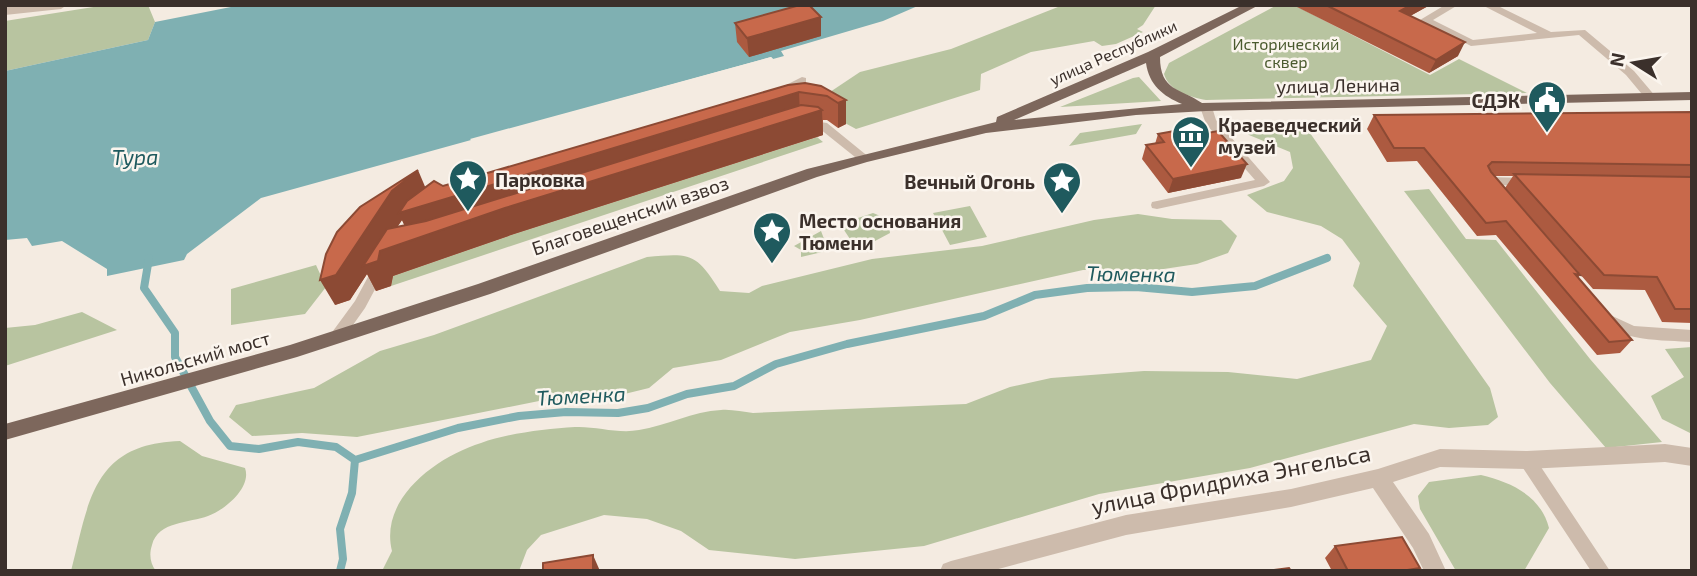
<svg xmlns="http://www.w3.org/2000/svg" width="1697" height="576" viewBox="0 0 1697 576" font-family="'Exo 2',sans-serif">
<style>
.green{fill:#b8c4a0}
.water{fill:#7fb0b2}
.pier{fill:#f4ebe1}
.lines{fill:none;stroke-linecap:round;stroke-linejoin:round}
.stream{stroke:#7fb0b2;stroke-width:8}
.service{fill:#cdbbac;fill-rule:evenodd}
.minor{fill:#cdbbac;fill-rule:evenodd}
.primary{fill:#7d675c;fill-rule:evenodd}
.wall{fill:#ac5a40;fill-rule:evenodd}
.shaded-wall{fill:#8c4a34;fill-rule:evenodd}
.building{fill:#c8694b;stroke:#8c4a34;stroke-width:2}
.labels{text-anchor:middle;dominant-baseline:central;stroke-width:5;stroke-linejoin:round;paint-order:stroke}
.far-park-label{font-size:16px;fill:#4a5a2e;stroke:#fbf5ee}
.far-street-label{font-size:16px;fill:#3b302b;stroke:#fbf5ee}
.street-label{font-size:19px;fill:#3b302b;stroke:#fbf5ee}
.poi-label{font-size:19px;font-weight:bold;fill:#3b302b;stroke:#fbf5ee;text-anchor:start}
.water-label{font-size:21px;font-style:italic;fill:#1f5a5e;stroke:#fbf5ee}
.near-street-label{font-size:23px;fill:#3b302b;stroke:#fbf5ee}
</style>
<rect width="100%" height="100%" fill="#f4ebe1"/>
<!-- green -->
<path class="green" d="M106,5H148L155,22L148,40L5,71V21Z
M1063,5H1156L1143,25L1137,29L1143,32L1116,44L1102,46L1094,41L1031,52L981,74L980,90L856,129L821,110L806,108L860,72L951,49Z
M1277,5H1294L1430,75L1459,59L1527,93L1206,100C1190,97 1169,91 1164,74L1169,63Z
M1139,77L1161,101L1060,107L1133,78Z
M1253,123L1305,126L1490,388L1498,417L1488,425L1449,428L1414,424L1250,468L1099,494L924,546L795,559L709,550L681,531L647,519L604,515L541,535L527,550L519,571H382L392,551C379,499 436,457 481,443C509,433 545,429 575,427C596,426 618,434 639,430C666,426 693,411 721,410C731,409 743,412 753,413L966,404L1010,387L1051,378L1144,371L1228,372L1297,379L1371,360L1387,326L1353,286L1360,263L1342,239L1321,226L1267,212L1247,195L1284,181L1293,168L1290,152L1249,135L1241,125Z
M1142,124L1136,134L1069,146L1080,133Z
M817,137L823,142L391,286L393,276L514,234Z
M1429,189L1466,239L1496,240L1590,359L1662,442L1606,448L1550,383L1404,191Z
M970,206L987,237L950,245L933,213Z
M873,213C884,217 889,221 890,233L875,241L854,245L840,224Z
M1138,214L1172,219L1221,220L1237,236L1228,253L1197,264L1157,270H1083L860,320L790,332L721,360L673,368L649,388L604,399L539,401L357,437L302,433L252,436L229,417L236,405L314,388L380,351L434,335L647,257C691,253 696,253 720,291L749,293L762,286L872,259L982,246L1094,220Z
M821,231L826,244L835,249L801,257V250L794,246Z
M316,265L326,287L305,314L231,325V289Z
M82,312L117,330L5,366V328L35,325Z
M1692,347V434L1662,419L1651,396L1684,377L1665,349Z
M180,441L202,456L245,468C252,487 225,510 208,516C190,523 158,521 152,545C149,554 150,563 156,571H71C89,502 92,444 180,441Z
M1481,475C1511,482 1541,496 1549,528L1524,571H1456L1420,509L1418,496L1429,482Z"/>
<!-- water -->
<path class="water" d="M241,5H920L883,21L781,51L784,56L773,59L771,57L261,198L187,254L184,260L107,276V269L62,241L32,246L27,238L5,240V71L148,40L155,22Z"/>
<!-- pier -->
<path class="pier" d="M771,57L773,59L723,74L473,142L470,139Z"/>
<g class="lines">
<!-- stream -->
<path class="stream" d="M149,258L144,288L175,333V357L210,421L230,446L259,449L298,442L336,447L355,460L458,428L519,416L566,412L618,413L648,408L687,394L734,386L776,364L847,344L984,316L1035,295L1087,288L1136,287L1192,292L1255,286L1327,258
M340,571L343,559L340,529L352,493L355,460"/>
<!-- service -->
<path class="service" d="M1445,5H1458L1433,20L1473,40L1537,33L1482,5H1496L1551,32L1585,30L1634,71L1656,97L1650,100L1646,99L1626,75L1579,35L1471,46L1420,20Z
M802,77L806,78V82L782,94L778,95L772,92Z
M1206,104L1212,107L1216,120L1270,182L1264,186L1157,209L1152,208L1151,205L1152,202L1157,201L1255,180L1206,124L1200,107Z
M806,120L827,123L870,158L868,161H860L820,129L802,127L800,124Z
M1488,177L1528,178L1534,182L1528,186L1498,185L1496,189C1489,191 1486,187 1482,181Z
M381,260L388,265L365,308L343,339H333L331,335L333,331L355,301L376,262Z
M1606,313L1634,326L1692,330V342C1665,340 1615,342 1599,318L1601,314Z
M1527,453L1533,455L1610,571H1591L1521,465L1519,460L1521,455Z"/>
<!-- minor -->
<path class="minor" d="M23,5H67L61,9L5,15V7Z
M1665,444L1692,448V466L1665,462L1527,469L1440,467L1393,482L1429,534L1446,571H1424L1413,548L1373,488L1291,507L1126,535L991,571H940L943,564L951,561L1126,515L1291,489L1378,469L1440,449L1527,451Z"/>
<!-- primary -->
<path class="primary" d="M1243,5H1259L1160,57C1160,91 1180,88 1202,103L1692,92V100L1206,111L1136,115L986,133L867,162L817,177L490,294L297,357L5,440V424L290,345L478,284L807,169L996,122L997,117L1148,52ZM1146,63C1149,85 1163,96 1182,104L1014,120Z"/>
</g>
<!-- wall -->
<path class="wall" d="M1298,5H1430L1410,16L1458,56L1429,73L1297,7Z
M821,17V36L749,57L737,42L735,23Z
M788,85L846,100V124L838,128L827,120H823V135L514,234L393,276L391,286L376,291L367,274L350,300L335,305L425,187L443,186ZM402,220L405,226L397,227Z
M1692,112V323L1662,322L1645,290L1593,289L1505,188L1513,176H1493L1580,275L1578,278L1632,340L1620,353L1597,355L1496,235L1477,236L1417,161L1387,162L1367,129L1374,115Z
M1158,134L1191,136L1241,178L1168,193L1142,159L1146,145L1155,144Z
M1335,546L1420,568L1417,571H1332L1325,558Z"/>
<!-- shaded-wall -->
<path class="shaded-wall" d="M1411,5H1430L1394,25L1400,11Z
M821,17V36L749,57L747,38Z
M1465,42L1458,56L1429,73L1436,60Z
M799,92L800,116L822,110L823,135L514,234L393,276L391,286L376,291L367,274L350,300L335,305L320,280L392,191L418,170L429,196ZM402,220L410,238L382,250Z
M846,100V124L838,128V103Z
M1247,164L1241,178L1168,193L1173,179Z
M593,555L600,571H593Z"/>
<!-- building -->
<path class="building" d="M800,5H809L821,17L747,38L735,23Z
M1326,5H1411L1400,11L1465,42L1436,60Z
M805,83L821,86L846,100L838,103L827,96L799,92L399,213L407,201L434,181L443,186L788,85Z
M801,105L818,107L822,110L505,208L380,251L378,261L363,266L387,229L426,221Z
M1692,112V165L1492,162L1488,166L1491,172L1580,275L1575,274L1632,340L1609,342L1506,221L1486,223L1424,148H1394L1374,115Z
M1185,129L1191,136L1218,131L1247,164L1173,179L1146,145L1164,142L1158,134Z
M418,170L392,191L336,275L320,280L326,254L337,232L360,207Z
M1514,174L1692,177V309H1675L1657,277L1604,275Z
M1402,537L1420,568L1401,571H1348L1335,546Z
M593,555V571H543V563Z
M1289,568L1291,571H1266Z"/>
<!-- icons -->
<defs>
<symbol id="civic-pin" viewBox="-11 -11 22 30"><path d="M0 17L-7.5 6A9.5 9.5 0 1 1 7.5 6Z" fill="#1f5a5e" stroke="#fbf5ee"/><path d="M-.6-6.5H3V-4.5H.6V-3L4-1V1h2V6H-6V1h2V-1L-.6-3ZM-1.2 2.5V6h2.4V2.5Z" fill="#fff"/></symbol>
<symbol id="museum-pin" viewBox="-11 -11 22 30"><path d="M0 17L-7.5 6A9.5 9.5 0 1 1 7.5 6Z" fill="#1f5a5e" stroke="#fbf5ee"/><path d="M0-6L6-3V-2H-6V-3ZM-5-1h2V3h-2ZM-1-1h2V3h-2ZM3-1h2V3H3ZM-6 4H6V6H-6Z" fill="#fff"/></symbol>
<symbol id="sight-pin" viewBox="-11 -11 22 30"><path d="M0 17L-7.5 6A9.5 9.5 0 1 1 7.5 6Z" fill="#1f5a5e" stroke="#fbf5ee"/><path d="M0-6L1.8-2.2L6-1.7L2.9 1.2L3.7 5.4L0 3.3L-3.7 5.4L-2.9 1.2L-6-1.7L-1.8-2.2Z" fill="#fff"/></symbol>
</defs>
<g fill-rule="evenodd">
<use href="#civic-pin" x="1525" y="78" width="44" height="60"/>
<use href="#museum-pin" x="1169" y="113" width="44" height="60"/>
<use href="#sight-pin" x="446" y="157" width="44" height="60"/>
<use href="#sight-pin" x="1040" y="159" width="44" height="60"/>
<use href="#sight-pin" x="750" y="209" width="44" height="60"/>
</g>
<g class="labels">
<!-- far-park labels -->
<g class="far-park-label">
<text x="1286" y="43">Исторический<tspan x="1286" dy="18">сквер</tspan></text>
</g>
<!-- far-street labels -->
<g class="far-street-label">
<text transform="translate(1113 52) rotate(-24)">улица Республики</text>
</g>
<!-- street labels -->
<g class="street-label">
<text transform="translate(1338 85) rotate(-1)">улица Ленина</text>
<text transform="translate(630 215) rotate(-19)">Благовещенский взвоз</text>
<text transform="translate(195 358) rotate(-16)">Никольский мост</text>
</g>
<!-- poi labels -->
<g class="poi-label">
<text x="1520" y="100" text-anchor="end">СДЭК</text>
<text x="1218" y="124">Краеведческий<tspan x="1218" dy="22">музей</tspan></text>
<text x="495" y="179">Парковка</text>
<text x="1035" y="181" text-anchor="end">Вечный Огонь</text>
<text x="799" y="220">Место основания<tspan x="799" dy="22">Тюмени</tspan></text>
</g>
<!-- water labels -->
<g class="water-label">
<text x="135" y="156">Тура</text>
<text transform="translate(1131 273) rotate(1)">Тюменка</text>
<text transform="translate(581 395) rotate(-3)">Тюменка</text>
</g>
<!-- near-street labels -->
<g class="near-street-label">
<text transform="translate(1231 479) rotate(-11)">улица Фридриха Энгельса</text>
</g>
</g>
<!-- border -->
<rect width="1697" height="576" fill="none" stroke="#3b302b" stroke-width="14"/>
<!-- north arrow -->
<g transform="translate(1634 63) rotate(281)" stroke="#fbf5ee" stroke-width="5" paint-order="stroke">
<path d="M0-5L12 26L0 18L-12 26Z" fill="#3b302b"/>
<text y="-10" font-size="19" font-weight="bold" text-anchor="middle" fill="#3b302b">N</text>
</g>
</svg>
